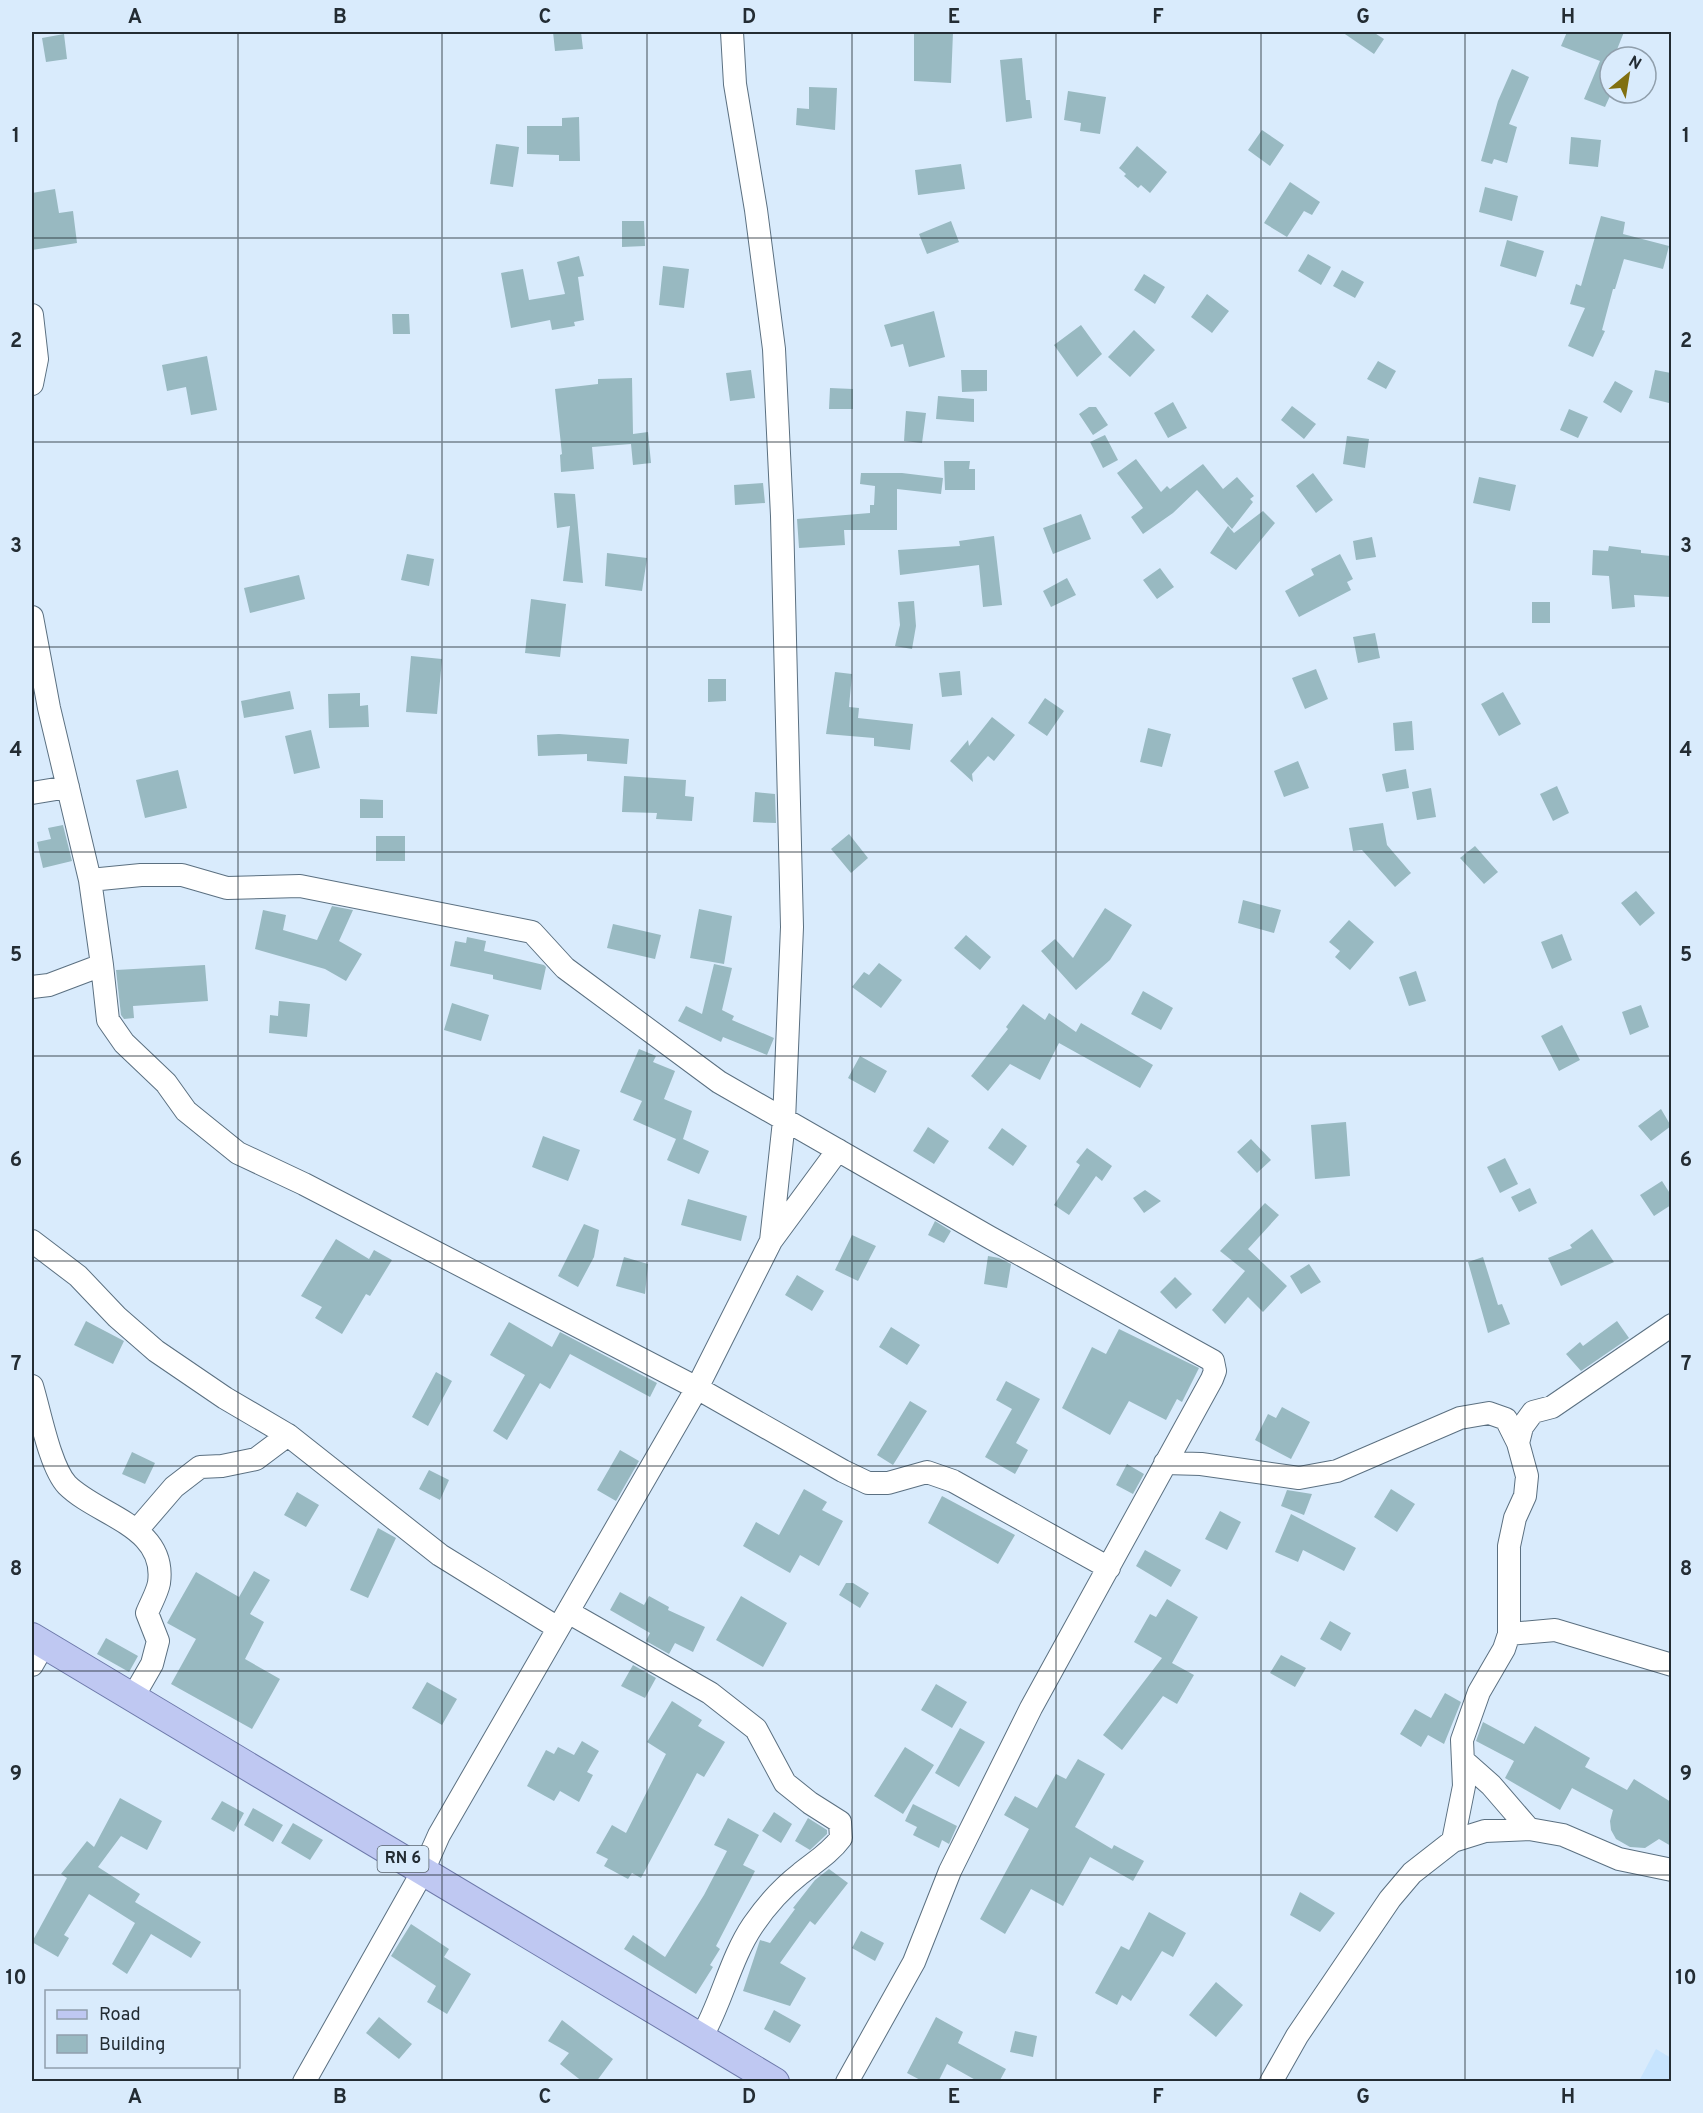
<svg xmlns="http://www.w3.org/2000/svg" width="1703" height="2113" viewBox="0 0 1703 2113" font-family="Overpass,sans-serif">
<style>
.built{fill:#c7e4fe}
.building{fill:#98b9c1}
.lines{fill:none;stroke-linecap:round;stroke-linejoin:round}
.minor-casing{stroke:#5b7081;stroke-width:24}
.major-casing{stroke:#6d79aa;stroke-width:30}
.minor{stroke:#fff;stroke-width:22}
.major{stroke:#bfc8f2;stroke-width:28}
.grid{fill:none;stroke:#232c33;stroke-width:1.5;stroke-opacity:0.55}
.labels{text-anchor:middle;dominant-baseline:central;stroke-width:4.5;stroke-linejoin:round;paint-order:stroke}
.shield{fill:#d9ebfc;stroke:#5a656f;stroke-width:1.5}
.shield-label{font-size:16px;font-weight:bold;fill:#232c33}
.neatline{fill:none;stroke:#232c33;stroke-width:2}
.grid-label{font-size:20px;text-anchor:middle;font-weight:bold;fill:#232c33}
</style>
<rect width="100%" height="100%" fill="#d9ebfc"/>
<!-- built -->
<path class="built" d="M1656,2049L1671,2058V2081H1639Z"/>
<!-- building -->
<path class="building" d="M553,32H581L583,49L555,51Z
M914,32H953L951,83L914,81Z
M1342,32H1373L1384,39L1374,54Z
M1567,32H1624L1614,57H1610V96L1605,107L1584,99L1600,61L1561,46Z
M64,34L67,59L46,62L42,38Z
M1022,58L1026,100H1030L1032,118L1006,122L1000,60Z
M1512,69L1529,77L1509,124L1517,127L1507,163L1494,159L1492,164L1481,161L1498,101Z
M809,87L837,88L835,130L796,125L797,108L809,109Z
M1068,91L1106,97L1100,134L1080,131L1081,123L1064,120Z
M579,117L580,161H559V155L527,154V126H562V118Z
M1262,130L1284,145L1270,166L1248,150Z
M1571,137L1601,140L1598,167L1569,164Z
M496,144L519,147L513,187L490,184Z
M1137,146L1167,172L1150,193L1141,185L1138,188L1124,176L1126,174L1119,168Z
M961,164L965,189L918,195L915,170Z
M1290,182L1320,202L1312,215L1304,211L1287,237L1264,223Z
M1485,187L1518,196L1512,221L1479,212Z
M55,189L59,213L73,211L77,243L32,250V193Z
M1601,216L1625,222L1623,234L1669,246L1663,269L1624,259L1615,289H1613L1602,330L1605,331L1593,357L1568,346L1585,308L1570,304L1576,284L1581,286Z
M622,221H644L645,246L622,247Z
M951,221L959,242L927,254L919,234Z
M1507,240L1544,251L1536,277L1500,266Z
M1308,254L1331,267L1321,285L1298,271Z
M579,256L584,276L578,277L584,320L574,322L575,326L552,330L550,320L511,328L501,273L523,269L529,300L565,294L557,262Z
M663,266L689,269L684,308L659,305Z
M1342,270L1364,282L1355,298L1333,286Z
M1144,274L1165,287L1155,304L1134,290Z
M1207,294L1229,311L1212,333L1191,317Z
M934,311L945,357L909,367L903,344L891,347L884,325Z
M392,314H409L410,334H393Z
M1081,325L1102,354L1077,377L1054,345Z
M1134,330L1155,350L1130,377L1108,357Z
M207,356L217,410L191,415L186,387L167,391L162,365Z
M1378,361L1396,371L1386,389L1367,379Z
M751,370L755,398L730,401L726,373Z
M961,370H987V391L962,392Z
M1655,370L1671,373L1669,403L1649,398Z
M632,378L633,434L648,432L651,463L633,465L631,444L592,447L594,469L561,472L560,455L562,454L555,389L598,384V379Z
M1615,381L1633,391L1621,413L1603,402Z
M830,388L853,389V409H829Z
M938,396L974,399V422L936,419Z
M1173,402L1187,428L1168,438L1154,413Z
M1292,406L1316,424L1304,439L1281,420Z
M1089,407H1096L1108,425L1093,435L1079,414Z
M1569,409L1588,417L1578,438L1560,430Z
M906,411L926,413L922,443L904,441Z
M1105,435L1118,460L1103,468L1090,442Z
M1347,436L1369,439L1365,468L1343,464Z
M1136,459L1161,492L1167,486L1170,489L1203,464L1223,489L1237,477L1254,496L1250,499L1253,502L1232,529L1197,490L1173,513L1143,534L1131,517L1143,508L1117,473Z
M944,461H970L969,469H975V490H945Z
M861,473H902L943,478L941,494L897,489V530H844L845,545L799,548L797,519L870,513V505H874L875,486L860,484Z
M1313,473L1333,500L1316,513L1296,486Z
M1479,477L1516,485L1510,511L1473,503Z
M763,483L765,503L735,505L734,485Z
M554,493L575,494L583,583L563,581L570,526L557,528Z
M1263,511L1275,523L1236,570L1210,553L1228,526L1234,533Z
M1081,514L1091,539L1053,554L1043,528Z
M994,536L1002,605L983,607L979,565L900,575L898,550L960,546L959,541Z
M1372,537L1376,557L1356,560L1353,541Z
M1609,546L1641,550V553L1671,556L1670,597L1634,595L1635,607L1612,609L1609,576L1592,575L1593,550L1608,551Z
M607,553L647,558L642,591L605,586Z
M407,554L434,559L429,586L401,580Z
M1340,554L1353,579L1347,582L1351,590L1299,617L1285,591L1314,575L1311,569Z
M1160,568L1174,587L1157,599L1143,580Z
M299,575L305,599L250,613L244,588Z
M1067,578L1076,595L1051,607L1043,591Z
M531,599L566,604L560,657L525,653Z
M914,601L916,626L912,649L895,646L900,625L898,602Z
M1532,602H1550V623H1532Z
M1375,633L1380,658L1358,663L1353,637Z
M411,656L442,659L437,714L406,712Z
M1316,669L1328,699L1305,709L1292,678Z
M960,671L962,695L942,697L939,673Z
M835,672L852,674L849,707L859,708L858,718L913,724L910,750L874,746V738L826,734Z
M708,679H726V701L708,702Z
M290,691L294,709L244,718L241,701Z
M1503,692L1521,724L1499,736L1481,704Z
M360,693V706L368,705L369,727L329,728L328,694Z
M1045,698L1064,711L1047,736L1028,723Z
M992,717L1015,735L994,761L988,756L972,774L973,782L950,761L968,740L969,746Z
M1412,721L1414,750L1395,751L1393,723Z
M1148,728L1171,734L1162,767L1140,762Z
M311,730L320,768L294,774L285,736Z
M559,734L629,739L627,764L587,761V754L538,756L537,735Z
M1298,761L1309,788L1284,797L1274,771Z
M1406,769L1409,788L1386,792L1382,774Z
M178,770L187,808L145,818L136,780Z
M624,776L686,780L685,796L694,797L692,821L656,819L657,813L622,812Z
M1557,786L1569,813L1553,821L1540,794Z
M1431,788L1436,817L1417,820L1412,792Z
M755,792L775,794L776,823L753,822Z
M360,799L383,800V818H360Z
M1383,823L1387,845L1411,873L1395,887L1362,850L1353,851L1349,828Z
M63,825L72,861L43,868L37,842L51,839L48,828Z
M849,834L868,858L851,873L831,849Z
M376,836H405V861H376Z
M1475,846L1498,872L1484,884L1460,858Z
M1636,891L1655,913L1640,926L1621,903Z
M1243,900L1281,910L1274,933L1238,923Z
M332,906L353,910L339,941L362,954L346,981L325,969L255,949L263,910L286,915L283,930L317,940Z
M1105,908L1132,925L1110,960L1076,990L1041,951L1055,939L1073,958Z
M699,909L732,916L724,964L690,958Z
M1349,920L1374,942L1350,970L1335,957L1340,951L1329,942Z
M613,924L661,935L655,959L607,948Z
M1562,934L1572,960L1552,969L1541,942Z
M966,935L991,957L980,970L954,948Z
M467,937L486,941L484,951L544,965L546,967L541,990L493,979V975L450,966L455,941L466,943Z
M879,963L902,980L881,1008L852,987L864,972L869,975Z
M714,964L732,968L722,1010L734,1016L732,1020L774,1038L767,1055L723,1037L721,1042L678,1021L686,1006L702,1014Z
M205,965L208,1001L133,1006L134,1018L124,1019L121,1015L116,970Z
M1416,971L1426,1001L1409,1006L1399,977Z
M1143,991L1173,1008L1161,1030L1131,1014Z
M279,1001L310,1004L307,1037L269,1033L270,1015L278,1016Z
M452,1003L489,1015L481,1041L444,1030Z
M1023,1004L1045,1020L1049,1013L1076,1032L1081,1023L1153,1065L1140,1088L1059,1043L1040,1080L1010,1064L988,1091L971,1076L1008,1029L1006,1027Z
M1641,1005L1649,1027L1630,1035L1622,1012Z
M1562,1025L1580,1060L1559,1071L1541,1036Z
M639,1049L656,1056L653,1062L675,1071L664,1099L692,1111L683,1139L709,1151L699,1174L667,1160L676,1139L633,1120L642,1101L620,1092Z
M860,1056L887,1071L875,1093L848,1078Z
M1661,1109L1671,1126L1651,1141L1638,1126Z
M1346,1122L1350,1176L1315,1179L1311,1125Z
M928,1127L949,1141L934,1164L913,1151Z
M1002,1128L1027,1146L1013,1166L988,1148Z
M543,1136L580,1150L568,1181L532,1167Z
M1251,1139L1271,1160L1257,1173L1237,1152Z
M1087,1148L1112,1166L1102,1181L1096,1176L1069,1215L1054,1205L1080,1165L1076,1162Z
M1505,1158L1518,1184L1500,1193L1487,1167Z
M1662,1181L1671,1195V1205L1654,1216L1640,1195Z
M1530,1188L1537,1203L1519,1212L1511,1197Z
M1145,1190L1161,1201L1144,1213L1133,1198Z
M688,1199L747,1216L741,1241L681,1225Z
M1265,1203L1279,1215L1248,1249L1287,1286L1263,1312L1248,1297L1225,1324L1212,1310L1245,1271L1220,1251Z
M935,1221L951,1231L944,1243L928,1235Z
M584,1224L599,1230L594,1257L578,1287L558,1276Z
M1592,1229L1614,1262L1561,1286L1548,1258L1572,1248L1570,1245Z
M852,1235L876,1246L858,1281L835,1270Z
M336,1239L369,1259L374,1250L392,1260L370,1296L366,1294L342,1334L315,1318L322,1307L301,1296Z
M988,1256L999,1258L1011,1264L1007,1288L984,1284Z
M624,1257L648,1264L645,1294L616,1286Z
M1483,1257L1498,1305L1502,1304L1510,1324L1488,1333L1468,1262Z
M1309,1264L1321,1282L1301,1294L1290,1276Z
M797,1275L824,1291L812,1311L785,1295Z
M1175,1277L1192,1294L1176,1309L1160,1292Z
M86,1321L124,1341L113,1364L74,1345Z
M1617,1321L1629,1338L1581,1371L1566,1354L1580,1342L1583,1346Z
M509,1322L552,1347L560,1332L657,1383L650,1397L570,1354L550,1389L540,1383L507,1440L493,1431L525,1375L490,1355Z
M891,1327L920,1345L907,1365L879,1347Z
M1119,1329L1199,1368L1182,1402L1177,1399L1166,1420L1129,1401L1110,1435L1062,1408L1092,1347L1106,1354Z
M436,1372L452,1381L428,1426L412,1417Z
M1006,1381L1040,1399L1016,1443L1028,1450L1015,1474L985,1457L1012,1409L996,1400Z
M910,1401L927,1411L893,1465L877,1455Z
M1282,1407L1310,1422L1291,1459L1255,1440L1268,1414L1276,1418Z
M620,1450L639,1461L616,1501L597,1490Z
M132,1452L155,1463L145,1484L122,1474Z
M1127,1464L1144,1474L1133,1494L1116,1485Z
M429,1470L449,1480L440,1500L419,1489Z
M804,1489L827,1502L822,1510L843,1521L819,1566L800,1555L790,1573L743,1546L756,1522L779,1535Z
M1391,1489L1415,1504L1397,1532L1374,1517Z
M1287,1490L1312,1494L1304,1515L1281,1506Z
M297,1492L319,1505L306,1527L284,1515Z
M942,1496L1015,1535L998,1564L928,1523Z
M1220,1511L1241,1522L1227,1550L1205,1539Z
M1291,1514L1356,1548L1344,1571L1303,1550L1298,1562L1275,1552Z
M378,1528L396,1538L368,1598L350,1590Z
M1145,1550L1181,1570L1171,1587L1136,1566Z
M254,1571L270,1580L250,1614L264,1622L245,1659L280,1679L252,1729L171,1684L196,1639L167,1623L196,1572L239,1597Z
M846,1583H853L869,1593L860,1608L839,1595Z
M620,1592L644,1605L649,1596L669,1607L668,1610L705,1627L693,1652L675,1643L669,1654L646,1641L650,1633L610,1610Z
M741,1596L787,1623L763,1667L716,1640Z
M1167,1599L1198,1617L1172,1663L1194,1675L1177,1704L1163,1696L1122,1750L1103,1735L1162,1658L1134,1642L1150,1614L1156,1617Z
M1330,1621L1351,1633L1341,1651L1320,1639Z
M106,1638L138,1656L129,1672L97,1654Z
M1281,1655L1306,1668L1295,1687L1270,1673Z
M633,1665L656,1678L645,1698L621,1686Z
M427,1682L457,1699L442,1725L412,1708Z
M936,1684L967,1702L952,1728L921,1710Z
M1445,1693L1461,1702L1444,1744L1428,1735L1421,1747L1400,1734L1415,1709L1431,1718Z
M672,1701L702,1720L698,1726L725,1742L704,1777L697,1773L641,1878L632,1873L628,1879L604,1866L608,1859L596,1853L612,1825L626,1833L666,1754L647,1742Z
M1483,1722L1524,1744L1535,1726L1590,1758L1585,1767L1627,1790L1634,1779L1671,1802V1846L1659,1839L1645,1848L1630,1847L1616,1839L1611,1830L1610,1821L1613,1810L1572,1788L1560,1810L1505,1778L1514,1761L1476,1741Z
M960,1728L985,1742L959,1787L935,1773Z
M582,1741L599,1751L587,1772L593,1775L579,1802L560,1791L554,1801L527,1786L546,1750L554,1754L558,1747L574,1755Z
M905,1747L934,1765L903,1814L874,1796Z
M1078,1759L1105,1774L1075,1827L1112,1849L1114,1845L1144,1861L1133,1881L1090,1857L1063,1906L1031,1889L1005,1934L980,1919L1029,1829L1004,1815L1015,1796L1037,1808L1056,1774L1066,1779Z
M120,1798L162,1821L147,1850L121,1836L98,1867L140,1894L135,1902L201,1942L191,1958L151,1934L127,1974L112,1964L135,1923L89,1894L64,1935L69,1938L58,1957L32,1942L67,1878L61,1874L87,1841L94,1847Z
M222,1801L244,1813L234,1832L211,1819Z
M913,1804L957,1826L949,1844L942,1840L939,1848L913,1835L917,1827L905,1821Z
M253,1808L283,1825L273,1842L244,1825Z
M774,1812L792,1824L781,1843L762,1831Z
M728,1818L759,1835L743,1865L755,1871L716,1946L720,1949L710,1965L713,1967L696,1994L624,1949L633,1935L665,1957L704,1895L727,1851L714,1845Z
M808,1818L827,1830V1834L810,1850L795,1841Z
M293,1823L323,1840L310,1860L281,1843Z
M829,1869L848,1883L815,1925L810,1921L780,1963L806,1978L790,2006L743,1991L760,1940L770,1943L795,1909L793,1908L815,1880Z
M1300,1892L1335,1913L1320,1932L1290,1915Z
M1149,1912L1186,1933L1173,1957L1162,1951L1131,2001L1122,1995L1117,2005L1095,1993L1121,1946L1129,1950Z
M411,1924L449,1949L444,1957L471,1974L447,2014L427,2002L436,1986L391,1956Z
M861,1931L884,1943L875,1961L852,1948Z
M1216,1982L1243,2005L1216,2037L1189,2015Z
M774,2010L801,2025L790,2043L764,2029Z
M379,2017L412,2044L399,2059L366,2033Z
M936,2017L963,2032L958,2043L1006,2069L999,2082H979L947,2064L938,2082H924L907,2073Z
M562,2020L613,2059L596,2082H583L560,2064L569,2053L548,2041Z
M1015,2031L1037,2036L1033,2057L1010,2052Z"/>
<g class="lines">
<defs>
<path id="minor" d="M732,32L735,84L756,210L774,349L782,516L792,927L784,1121L771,1241
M32,315L37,359L32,384
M32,617L49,708L90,880L102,965L49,985L32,987
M32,793L68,787
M90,880L141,875H182L227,888L300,886L532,932L565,968L719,1082L989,1237L1213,1361L1215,1371L1212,1379L1031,1708L950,1871L914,1962L847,2082
M102,965L108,1020L124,1043L166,1083L186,1111L238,1153L304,1184L697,1388L843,1471L868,1483H888L927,1472L953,1481L1109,1568
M32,1241L78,1276L117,1317L156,1351L225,1398L288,1435L440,1555L558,1628
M32,1386C40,1412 50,1467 67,1485C98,1516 167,1526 159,1583C157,1593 151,1603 147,1613L158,1641L152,1664L133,1697
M1165,1463L1201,1464L1299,1478L1337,1471L1460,1418L1489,1413L1506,1419L1518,1443
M137,1530L174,1487L200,1467L222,1466L256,1459L288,1435
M568,1612L710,1693L756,1729L785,1783L810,1803L840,1822L841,1838C830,1853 815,1862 800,1874C782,1888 766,1906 753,1925C730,1959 722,2002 701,2038
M1509,1634L1555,1630L1672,1665
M32,1665L44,1644
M1465,1762L1491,1785L1529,1829
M1453,1841L1464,1786L1462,1740L1479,1692L1504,1649L1509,1634V1546L1515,1518L1525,1496L1527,1476L1518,1443L1522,1427L1533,1412L1552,1407L1672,1325
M304,2082L423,1871L439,1835L697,1388L771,1241L838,1150
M1271,2082L1297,2036L1390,1899L1412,1873L1453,1841L1485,1831L1529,1829L1563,1835L1619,1859L1672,1870"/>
<path id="major" d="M32,1637L775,2082"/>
</defs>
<!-- minor casing -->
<use href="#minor" class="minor-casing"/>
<!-- major casing -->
<use href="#major" class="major-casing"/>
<!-- minor -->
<use href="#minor" class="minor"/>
<!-- major -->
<use href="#major" class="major"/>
</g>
<!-- grid -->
<path class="grid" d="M238,32V1992M442,32V2082M647,32V2082M852,32V2082M1056,32V2082M1261,32V2082M1465,32V2082M32,238H1672M32,442H1672M32,647H1672M32,852H1672M32,1056H1672M32,1261H1672M32,1466H1672M32,1671H1672M32,1875H1672M238,2066V2082"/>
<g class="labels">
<!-- shield labels -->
<rect class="shield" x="377.5" y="1846" width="51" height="26" rx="4.5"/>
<g class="shield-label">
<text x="403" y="1859">RN 6</text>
</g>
</g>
<!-- border -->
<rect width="1703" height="2113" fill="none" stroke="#d9ebfc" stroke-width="66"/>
<!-- legend -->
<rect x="45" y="1990" width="195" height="78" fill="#d9ebfc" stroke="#909fac" stroke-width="1.5"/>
<rect x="57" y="2010" width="30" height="9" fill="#bfc8f2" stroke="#909fac" stroke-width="1.5"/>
<text x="99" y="2020" font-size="18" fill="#232c33">Road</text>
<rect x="57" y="2035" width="30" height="18" fill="#98b9c1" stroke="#909fac" stroke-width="1.5"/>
<text x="99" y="2050" font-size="18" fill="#232c33">Building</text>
<!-- north arrow -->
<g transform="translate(1628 75) rotate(30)"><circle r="28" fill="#d9ebfc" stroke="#909fac" stroke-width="1.5"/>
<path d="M0-4.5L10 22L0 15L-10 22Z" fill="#817010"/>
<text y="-9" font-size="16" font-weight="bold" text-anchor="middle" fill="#232c33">N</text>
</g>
<rect x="33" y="33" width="1637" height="2047" class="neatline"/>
<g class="grid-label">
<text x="135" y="23">A</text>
<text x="340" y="23">B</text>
<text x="545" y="23">C</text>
<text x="749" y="23">D</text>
<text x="954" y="23">E</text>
<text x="1158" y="23">F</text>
<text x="1363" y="23">G</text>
<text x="1568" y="23">H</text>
<text x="16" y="142">1</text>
<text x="1686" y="142">1</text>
<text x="16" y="347">2</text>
<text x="1686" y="347">2</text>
<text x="16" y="552">3</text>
<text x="1686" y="552">3</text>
<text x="16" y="756">4</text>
<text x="1686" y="756">4</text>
<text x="16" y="961">5</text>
<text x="1686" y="961">5</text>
<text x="16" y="1166">6</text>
<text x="1686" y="1166">6</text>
<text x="16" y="1370">7</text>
<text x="1686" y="1370">7</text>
<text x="16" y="1575">8</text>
<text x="1686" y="1575">8</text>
<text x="16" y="1780">9</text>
<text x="1686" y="1780">9</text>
<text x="16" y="1984">10</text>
<text x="1686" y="1984">10</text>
<text x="135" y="2103">A</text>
<text x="340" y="2103">B</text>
<text x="545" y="2103">C</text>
<text x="749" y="2103">D</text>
<text x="954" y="2103">E</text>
<text x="1158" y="2103">F</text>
<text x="1363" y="2103">G</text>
<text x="1568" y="2103">H</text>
</g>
</svg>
